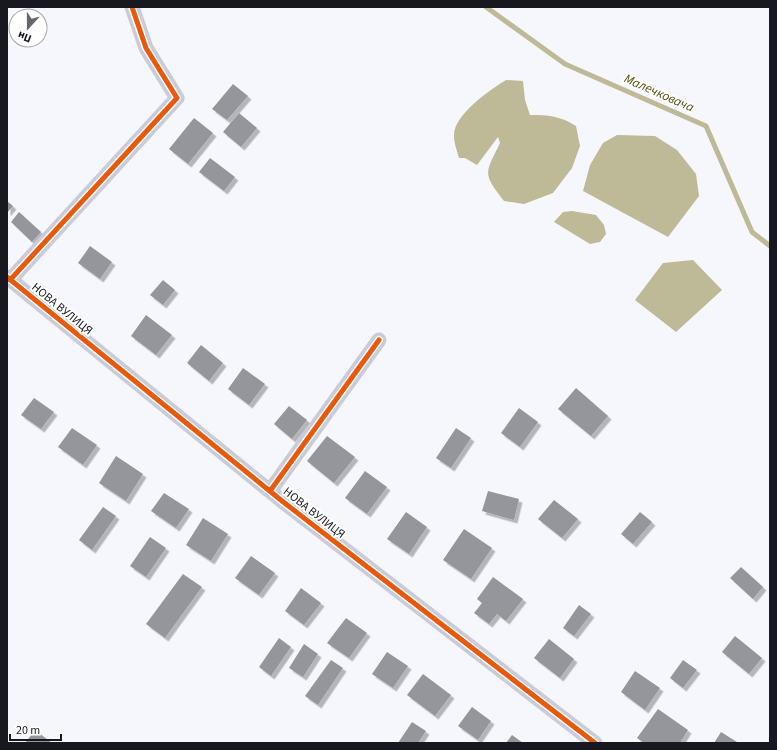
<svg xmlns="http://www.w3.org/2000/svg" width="777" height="750" viewBox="0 0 777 750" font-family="'Source Sans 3',sans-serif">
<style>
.water{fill:#beb996}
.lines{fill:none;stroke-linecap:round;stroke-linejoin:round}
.stream{stroke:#beb996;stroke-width:5}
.building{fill:#95969c;filter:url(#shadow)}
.minor{stroke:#cacbd8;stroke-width:15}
.cycleway-casing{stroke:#fff;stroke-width:8}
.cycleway{stroke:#e8590c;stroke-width:5}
.labels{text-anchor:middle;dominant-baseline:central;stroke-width:4;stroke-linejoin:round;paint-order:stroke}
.street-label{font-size:12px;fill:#181920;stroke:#fff}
.water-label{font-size:13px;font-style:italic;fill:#554d0a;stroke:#fff}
</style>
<defs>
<filter id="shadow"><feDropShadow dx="3.5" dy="3.5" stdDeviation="0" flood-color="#0004"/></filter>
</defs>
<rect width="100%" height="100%" fill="#f6f7fc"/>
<!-- water -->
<path class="water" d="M506,80L523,81L525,100L530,115C548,115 561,116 576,126L580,146L572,168L553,193L524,204L504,201C482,173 485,174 500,143L498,137L477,165L465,158H459C457,151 454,143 454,136C453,115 490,90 506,80Z
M617,135L655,136L677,150L696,174L699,196L668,237L583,191L590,165L603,143Z
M572,211L596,215L604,225L606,234L600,242L590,244L554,222L563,212Z
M693,260L722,290L676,332L635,300L663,263Z"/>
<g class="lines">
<!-- stream -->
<path class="stream" d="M486,7L565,64L706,126L752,232L770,246"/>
</g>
<!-- building -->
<path class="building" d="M233,84L248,96L227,120L212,109Z
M239,113L257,128L241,147L223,132Z
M194,118L213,133L188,164L169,149Z
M210,158L235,177L224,191L199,172Z
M7,201L13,206L7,213Z
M19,212L41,232L32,242L11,222Z
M90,246L112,262L100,279L78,263Z
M163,280L175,290L163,305L150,295Z
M146,315L172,335L156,355L131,336Z
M201,345L223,363L209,381L187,363Z
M243,368L265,384L249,405L228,389Z
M576,388L608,416L591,436L558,409Z
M34,398L54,412L41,429L21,415Z
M289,406L307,420L292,439L274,424Z
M519,408L538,422L520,447L501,433Z
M72,428L97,445L83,465L58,447Z
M456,428L471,438L451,468L436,458Z
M327,436L355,457L334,483L307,461Z
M116,456L143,474L126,501L99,483Z
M365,471L387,487L367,514L345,498Z
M488,491L519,499L514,520L482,511Z
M164,493L189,509L176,528L151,511Z
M554,500L578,519L562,538L538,519Z
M103,507L116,516L92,550L79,540Z
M406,512L427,527L409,554L387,539Z
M640,512L652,522L633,544L621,534Z
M203,518L228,534L211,561L186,545Z
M464,529L492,548L471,579L443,560Z
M150,537L166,548L146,577L130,566Z
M251,556L275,573L259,595L235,578Z
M741,567L763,587L753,599L730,578Z
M183,574L202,587L165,638L146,624Z
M493,577L523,599L506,621L497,614L489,624L474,613L482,603L477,599Z
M301,588L321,603L304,625L285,611Z
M579,605L591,614L574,636L563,628Z
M346,618L367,633L349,658L327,643Z
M735,636L762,658L749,674L722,652Z
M279,638L291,647L271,676L259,667Z
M549,639L574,659L560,678L534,658Z
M304,644L318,654L303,677L289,668Z
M387,652L408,666L393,688L372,674Z
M331,660L343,668L318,705L305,696Z
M683,660L697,670L683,688L670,678Z
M635,671L660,688L645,710L621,692Z
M423,674L451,695L435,716L407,695Z
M472,707L491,721L478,740L458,726Z
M658,709L688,730L680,743H644L637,738Z
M412,722L426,731L418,743H398Z
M35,730L52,743H25Z
M721,732L737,742L736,743H714Z
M512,735L523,743H506Z"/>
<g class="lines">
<!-- minor -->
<path class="minor" d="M7,277L282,501L595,743
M10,280L177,98L146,48L132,7
M270,491L379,340"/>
<defs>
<path id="cycleway" d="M7,277L282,501L595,743
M10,280L177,98L146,48L132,7
M270,491L379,340"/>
</defs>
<!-- cycleway casing -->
<use href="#cycleway" class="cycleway-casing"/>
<!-- cycleway -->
<use href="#cycleway" class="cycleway"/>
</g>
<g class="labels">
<!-- street labels -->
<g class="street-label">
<text transform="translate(62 309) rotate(39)">НОВА ВУЛИЦЯ</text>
<text transform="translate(314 513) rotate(38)">НОВА ВУЛИЦЯ</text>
</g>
<!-- water labels -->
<g class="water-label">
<text transform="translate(659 93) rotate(24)">Малечковача</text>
</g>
</g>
<!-- border -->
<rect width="777" height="750" fill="none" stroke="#181920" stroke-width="16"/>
<!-- north arrow -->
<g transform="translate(28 28) rotate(201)"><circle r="19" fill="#ffffff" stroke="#a3a3a6"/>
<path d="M0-3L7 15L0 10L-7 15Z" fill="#66676d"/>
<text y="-6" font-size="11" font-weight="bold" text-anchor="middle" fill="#181920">Пн</text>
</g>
<!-- scale -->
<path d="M10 734v6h51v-6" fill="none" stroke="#181920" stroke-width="2"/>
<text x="16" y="734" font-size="12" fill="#181920" stroke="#ffffff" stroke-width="3" paint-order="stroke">20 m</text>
</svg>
